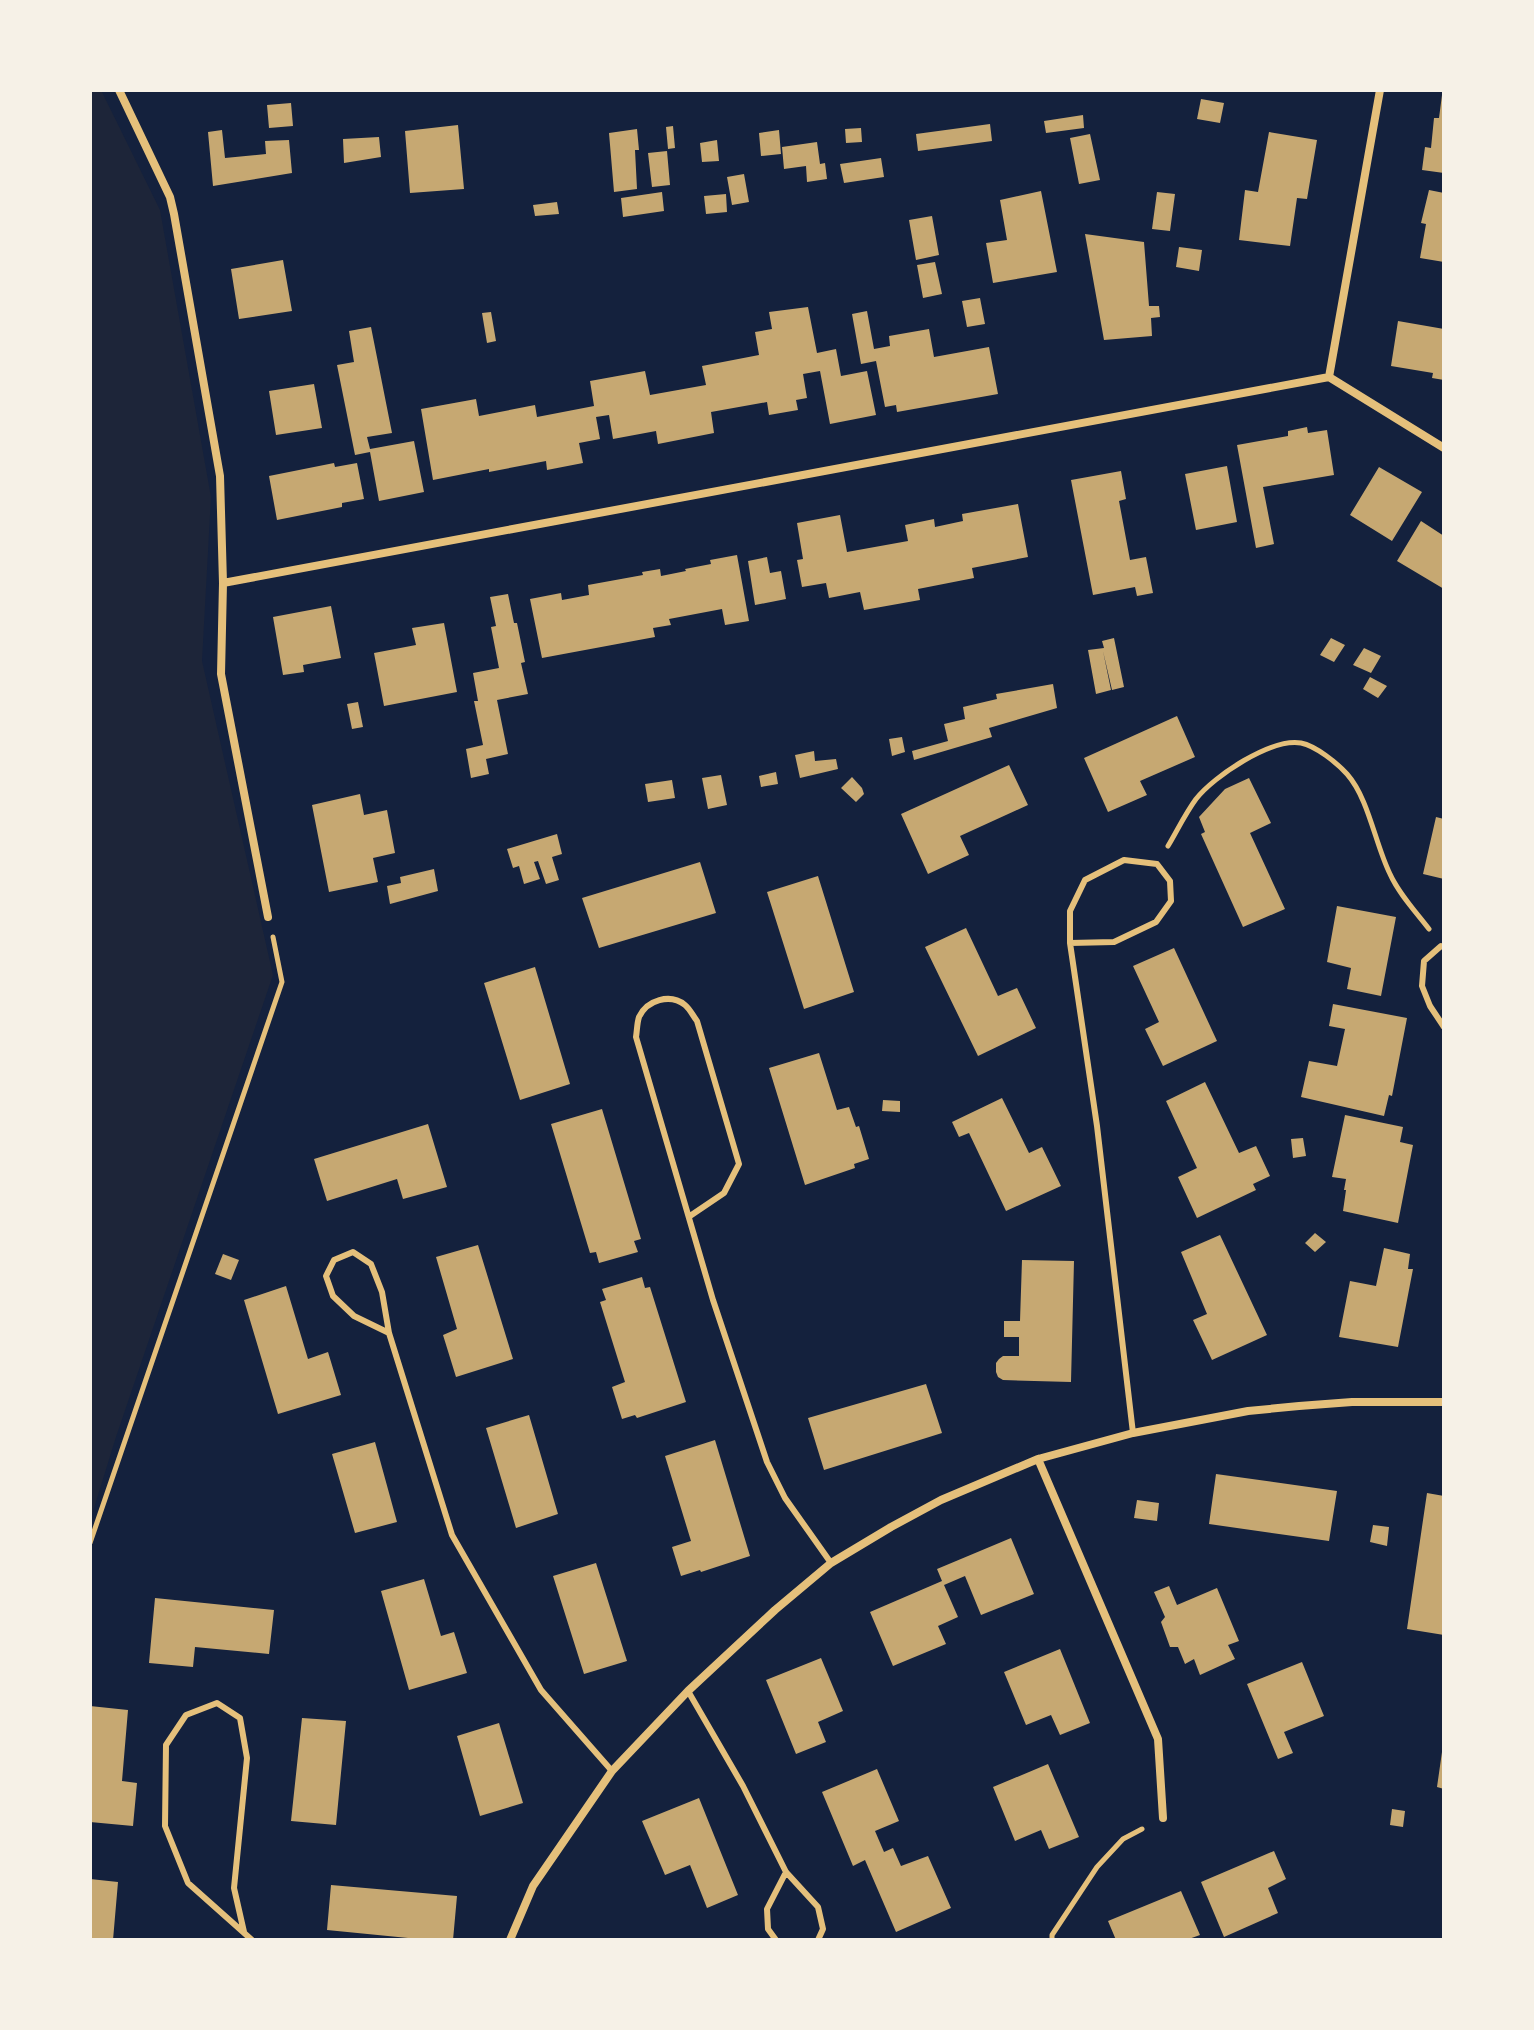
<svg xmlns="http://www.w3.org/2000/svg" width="1534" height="2030" viewBox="0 0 1534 2030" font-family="'Sofia Sans Condensed',sans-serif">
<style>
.green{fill:#1d2539}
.building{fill:#c6a872}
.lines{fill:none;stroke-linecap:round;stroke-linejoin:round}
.path{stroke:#e5c07b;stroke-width:5}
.service{stroke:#e5c07b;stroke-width:6}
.minor{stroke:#e5c07b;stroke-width:8}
</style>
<rect width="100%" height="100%" fill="#14213d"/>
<!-- green -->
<path class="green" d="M90,90H101L160,210L211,497L202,661L273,975L116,1437L90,1521Z"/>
<!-- building -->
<path class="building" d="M1442,95H1444V173L1422,170L1425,147L1431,148L1434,118H1439Z
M1201,99L1224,103L1220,123L1197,119Z
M291,103L293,126L269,128L267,105Z
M1083,115L1084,128L1046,133L1044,121Z
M990,124L992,141L918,151L916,134Z
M458,125L464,189L410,193L405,131Z
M673,126L675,148L668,149L666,127Z
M861,128L862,142L846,143L845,129Z
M637,129L639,150H635L637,189L614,192L609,133Z
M222,130L225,158L266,154L265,141L289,140L292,173L213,186L208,132Z
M779,130L781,154L761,156L759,133Z
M1269,132L1317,140L1307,199L1297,198L1290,246L1239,240L1245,190L1258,192Z
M1090,134L1100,180L1079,184L1070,138Z
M379,137L381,157L344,163L343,139Z
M717,140L719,161L702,162L700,143Z
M817,142L820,164L825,163L827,179L807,182L806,166L784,169L782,147Z
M667,151L670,185L652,187L648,153Z
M881,158L884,177L844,183L840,164Z
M744,174L749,202L732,205L727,177Z
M1429,190L1444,193V262L1420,258L1426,224L1421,223Z
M1041,191L1057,272L993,283L986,243L1007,240L1000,200Z
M662,192L664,211L623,217L621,198Z
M1157,192L1175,194L1170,231L1152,229Z
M726,194L727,212L706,214L704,196Z
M557,202L559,214L535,216L533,205Z
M932,216L939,255L916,260L909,220Z
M1085,234L1144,242L1149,306H1159L1160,317L1151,318L1152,336L1104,340Z
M1179,247L1202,250L1199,271L1176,267Z
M283,260L292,311L239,319L231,269Z
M935,262L942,294L923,298L917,265Z
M980,298L985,324L967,327L962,301Z
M808,307L817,353L836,349L841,376L867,371L876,415L830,424L820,371L803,374L807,398L796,400L798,410L769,415L767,402L711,412L714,433L658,444L656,431L613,439L609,415L596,417L600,439L579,443L583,463L547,470L546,461L489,472V469L433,480L421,409L476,399L479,416L535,405L537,417L594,406L590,381L645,371L650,395L706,385L702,366L759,355L755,332L772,329L769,312Z
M867,311L874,349L890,346L889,336L929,329L934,357L989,347L998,394L897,412L896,405L885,407L876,361L861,364L852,314Z
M491,312L496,341L487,343L482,313Z
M1398,321L1444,329V380L1432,378L1433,373L1391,366Z
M371,327L392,433L367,437L370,449L414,441L424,492L379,501L370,452L355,455L337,365L354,362L349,331Z
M314,384L322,428L276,435L269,391Z
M1307,427L1308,433L1327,430L1334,475L1263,487L1274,544L1256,548L1237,445L1288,436V431Z
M334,463L335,467L357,463L364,499L342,503V507L277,520L269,476Z
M1227,466L1237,522L1196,530L1185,474Z
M1379,467L1422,492L1392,541L1350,515Z
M1121,471L1126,499L1119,501L1130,560L1146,557L1153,593L1137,596L1135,587L1093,595L1071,480Z
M1018,504L1028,557L972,568L974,578L918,589L920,600L864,610L860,592L829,598L826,583L802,587L797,560L803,559L797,523L840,515L847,552L908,541L905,525L934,519L935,527L963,521L962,514Z
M1421,521L1444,536V589L1397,561Z
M737,555L749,621L725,625L722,609L669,619L671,625L653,628L655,637L542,658L530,599L561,593L562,600L589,595L588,585L643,575L642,572L660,569L661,576L686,571L685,569L711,564L710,560Z
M767,557L770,573L781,571L786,599L755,605L748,561Z
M508,594L514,623H517L525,662L521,663L528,694L497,700L508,754L486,759L489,774L471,778L466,749L483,745L474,701H478L473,673L499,668L491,627L496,626L490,597Z
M331,606L341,658L303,665L304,672L283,675L273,617Z
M444,623L457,692L384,706L374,653L416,645L412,628Z
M1114,638L1124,687L1112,690L1103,651L1111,690L1096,694L1088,650L1104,648L1102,641Z
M1331,638L1345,645L1334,662L1320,655Z
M1364,648L1381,656L1371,673L1353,665Z
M1370,677L1387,686L1378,698L1363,689Z
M1053,684L1057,708L989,728L992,737L914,760L912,751L948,741L944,724L965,719L963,707L997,699L996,694Z
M358,702L363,727L352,729L347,704Z
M1177,716L1195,757L1140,781L1147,795L1108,812L1084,758Z
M902,737L905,752L892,756L889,739Z
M814,751L815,761L836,759L838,769L800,778L795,755Z
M1009,765L1028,805L960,836L969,855L928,874L901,814Z
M776,772L778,784L761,787L759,776Z
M721,775L727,805L708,809L702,778Z
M852,777L862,788L864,794L856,802L841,788Z
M1249,778L1271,823L1250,833L1285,909L1243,927L1201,834L1205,832L1199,817L1225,789Z
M672,780L675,798L648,802L645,784Z
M360,794L364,815L387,810L395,853L373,858L378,882L329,892L312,805Z
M1436,817L1444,819V879L1423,874Z
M557,834L562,854L552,857L559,880L546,884L538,861L534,862L540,879L524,884L519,866L513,868L507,849Z
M700,862L716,913L599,948L582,898Z
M434,869L438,891L390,904L387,886L401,883L400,877Z
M818,876L854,992L804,1009L767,892Z
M1337,906L1396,917L1381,996L1347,989L1351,968L1327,962Z
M966,928L998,996L1017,988L1036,1028L978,1056L925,947Z
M1174,948L1217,1041L1163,1066L1145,1029L1159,1022L1133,966Z
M535,967L570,1084L520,1100L484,983Z
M1333,1004L1407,1018L1392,1096L1389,1095L1384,1116L1301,1097L1309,1061L1337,1066L1345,1029L1329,1026Z
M819,1053L837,1110L849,1107L856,1127L859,1126L869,1159L854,1164L855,1168L805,1185L769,1068Z
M1205,1082L1239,1153L1256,1146L1270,1176L1253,1184L1256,1190L1197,1218L1178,1177L1197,1168L1166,1101Z
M1002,1098L1029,1153L1042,1147L1061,1186L1006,1211L969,1133L959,1137L952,1122Z
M883,1100L900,1101V1112L882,1111Z
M602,1109L641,1239L634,1241L638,1252L599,1263L596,1252L590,1253L551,1124Z
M1345,1115L1403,1127L1400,1142L1413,1145L1398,1223L1343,1211L1346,1190H1344L1346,1179L1332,1177Z
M428,1124L447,1187L403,1199L397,1179L327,1201L314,1159Z
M1303,1138L1306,1156L1293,1158L1291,1139Z
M1315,1233L1326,1242L1315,1252L1305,1243Z
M1220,1235L1267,1335L1212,1360L1193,1320L1207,1314L1181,1252Z
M478,1245L513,1359L456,1377L443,1335L457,1329L436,1257Z
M1384,1248L1410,1254L1408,1269H1413L1398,1347L1339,1337L1350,1281L1376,1286Z
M223,1254L239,1260L231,1280L215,1274Z
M1022,1260L1074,1261L1071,1382L1003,1380L998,1377L996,1372V1363L999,1359L1003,1356H1019V1337H1004V1321H1020Z
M642,1277L645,1288L650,1287L686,1402L637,1418L635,1415L622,1419L612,1387L625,1382L600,1302L606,1300L602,1289Z
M286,1286L308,1359L328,1352L341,1395L278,1414L244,1300Z
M926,1384L942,1433L824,1470L808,1418Z
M529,1415L558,1514L516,1528L486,1428Z
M715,1440L750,1556L701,1572L700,1570L681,1576L672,1547L691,1541L665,1456Z
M375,1442L397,1522L355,1533L332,1454Z
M1216,1474L1337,1491L1329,1541L1209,1524Z
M1427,1493L1444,1496V1635L1407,1629Z
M1137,1500L1159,1503L1157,1521L1134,1518Z
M1373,1525L1389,1527L1387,1546L1370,1542Z
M1011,1538L1034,1594L981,1615L965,1576L944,1585L958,1617L938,1626L946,1644L893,1666L870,1612L942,1581L937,1569Z
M596,1563L627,1661L584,1674L553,1576Z
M424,1579L441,1636L454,1632L467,1673L409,1690L381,1591Z
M1169,1586L1177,1605L1217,1588L1239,1641L1228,1645L1235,1659L1200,1675L1194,1659L1185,1664L1178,1647H1170L1161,1622L1165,1617L1154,1592Z
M155,1598L274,1610L269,1654L195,1647L193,1667L149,1663Z
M1060,1649L1090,1723L1060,1735L1051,1715L1026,1725L1004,1672Z
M821,1658L843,1711L818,1722L826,1742L796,1754L766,1680Z
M1302,1662L1324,1716L1284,1732L1293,1753L1278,1759L1247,1684Z
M90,1706L128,1710L122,1781L137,1783L133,1826L90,1822Z
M302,1718L346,1721L336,1825L291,1821Z
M499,1723L523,1803L480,1816L457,1736Z
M1442,1752H1444V1789L1437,1787Z
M1048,1764L1079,1837L1049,1849L1041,1830L1015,1841L993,1787Z
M877,1769L899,1821L875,1831L884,1852L893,1848L901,1866L928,1856L951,1908L896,1932L865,1860L853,1866L822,1792Z
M699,1798L738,1895L707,1908L690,1865L665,1875L642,1821Z
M1392,1809L1405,1811L1403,1827L1390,1825Z
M1274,1851L1286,1879L1268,1888L1278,1913L1224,1937L1201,1882Z
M90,1879L118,1882L113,1940H90Z
M331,1885L457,1896L453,1940H408V1938L327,1930Z
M1181,1891L1200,1935L1186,1940H1116L1108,1921Z"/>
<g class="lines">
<!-- path -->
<path class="path" d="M1168,846C1177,831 1185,814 1196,799C1214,776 1271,738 1301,743C1316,746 1337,763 1347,774C1369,799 1375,844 1390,874C1399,894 1416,912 1429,929
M90,1543L282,982L273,937
M1052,1940V1935L1097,1867L1123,1839L1142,1829"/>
<!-- service -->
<path class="service" d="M1070,943L1114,942L1156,922L1171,901L1170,881L1157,864L1124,860L1085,880L1070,911V943L1097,1126L1133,1433
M1444,947L1441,946L1424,961L1422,986L1430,1006L1444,1027
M690,1216L724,1193L739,1164L697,1021C693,1016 690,1009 685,1005C670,993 647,1000 639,1017C637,1023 637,1031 636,1037L713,1300L767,1462L785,1498L831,1563
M389,1333L354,1316L333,1296L326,1276L334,1260L353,1252L371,1264L382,1292L389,1333L452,1535L541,1690L612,1771
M688,1691L743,1786L786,1872L818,1907L823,1929L818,1940
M244,1932L234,1888L247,1758L240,1718L217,1703L186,1715L166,1745L165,1826L188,1883L252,1940
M776,1940L768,1929L767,1909L786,1872"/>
<!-- minor -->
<path class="minor" d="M119,90L170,197L174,214L220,476L223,583L221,674L268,917
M1329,377L1380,90
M223,583L1329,377L1444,448
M1038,1459L1158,1739L1163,1818
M510,1940L533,1886L612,1771L688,1691L775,1610L831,1563L891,1527L941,1500L1038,1459L1133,1433L1248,1411L1299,1406L1352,1402H1444"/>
</g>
<!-- border -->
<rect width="1534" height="2030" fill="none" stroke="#f6f1e7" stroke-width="184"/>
</svg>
